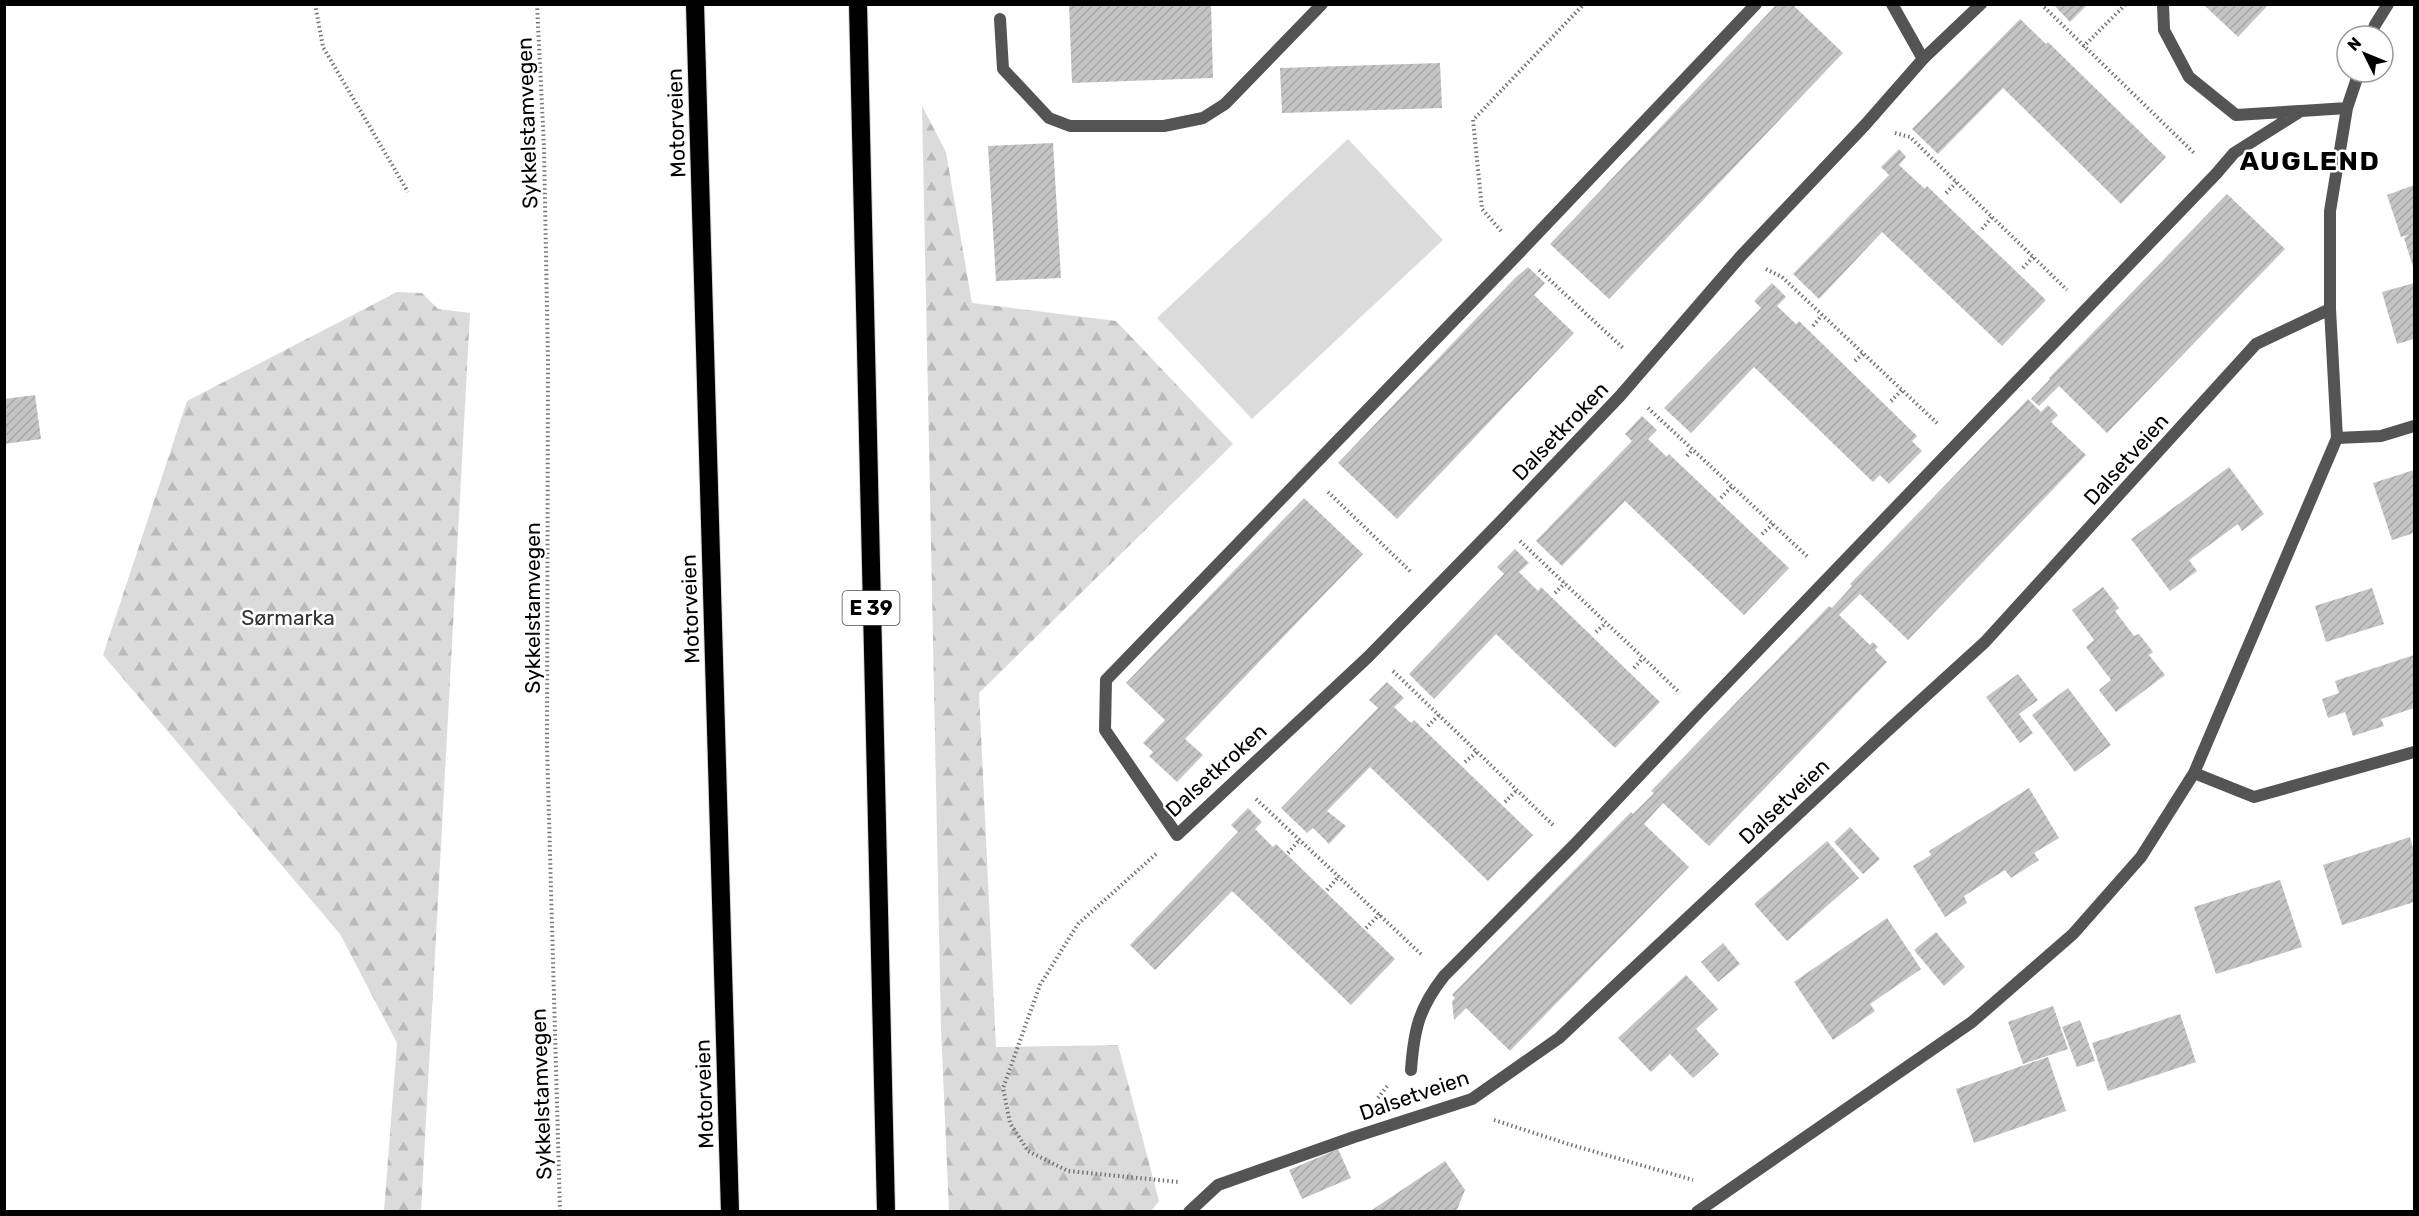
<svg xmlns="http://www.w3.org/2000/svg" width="2419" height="1216" viewBox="0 0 2419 1216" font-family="Rubik,sans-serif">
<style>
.forest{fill:url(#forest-firs)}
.pitch{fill:#dbdbdb}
.building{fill:url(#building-hatch)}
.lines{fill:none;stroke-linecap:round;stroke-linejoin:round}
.highway-casing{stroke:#dbdbdb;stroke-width:20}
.path{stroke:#767676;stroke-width:4;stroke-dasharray:1.5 3;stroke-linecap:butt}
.lane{stroke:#545454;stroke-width:12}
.street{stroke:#545454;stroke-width:12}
.highway{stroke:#000;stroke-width:18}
.labels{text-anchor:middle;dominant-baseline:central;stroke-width:5;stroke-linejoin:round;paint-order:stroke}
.shield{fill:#fff;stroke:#4c4c4c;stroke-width:1.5}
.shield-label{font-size:20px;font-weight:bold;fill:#000}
.street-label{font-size:21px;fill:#000;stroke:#fff}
.park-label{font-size:21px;fill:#323232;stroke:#fff}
.district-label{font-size:27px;font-weight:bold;letter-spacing:1.5px;fill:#000;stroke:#fff}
</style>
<defs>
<pattern id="forest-firs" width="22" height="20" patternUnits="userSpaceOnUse" patternTransform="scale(1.5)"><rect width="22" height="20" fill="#dbdbdb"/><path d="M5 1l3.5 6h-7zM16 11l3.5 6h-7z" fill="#bababa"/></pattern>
<pattern id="building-hatch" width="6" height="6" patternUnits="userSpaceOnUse" patternTransform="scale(1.5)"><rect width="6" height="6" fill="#c4c4c4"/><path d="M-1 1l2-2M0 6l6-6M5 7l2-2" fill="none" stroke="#a7a7a7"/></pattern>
</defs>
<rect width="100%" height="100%" fill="#fff"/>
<!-- forest -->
<path class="forest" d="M922,106L946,152L972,303L1116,321L1233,444L979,693L996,1047L1118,1045L1159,1201L1151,1211H949L941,1029Z
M397,292L422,293L438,309L470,313L421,1212L384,1211L397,1043L340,934L103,655L187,401Z"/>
<!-- pitch -->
<path class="pitch" d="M1348,139L1443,240L1252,419L1157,318Z"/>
<!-- building -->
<path class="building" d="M1069,4H1211L1213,78L1072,83Z
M1777,4H1792L1843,53L1609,299L1550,244Z
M2053,4H2088L2070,22Z
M2203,4H2269L2238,37Z
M2020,19L2046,44L2048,42L2166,157L2121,204L2003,88L1938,154L1912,129Z
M1440,63L1442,108L1282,113L1280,68Z
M1053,143L1061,278L996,281L988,146Z
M1899,149L1906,157L1899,165L1925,189L1927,186L2046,300L2002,346L1882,232L1819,299L1793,274L1889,175L1881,167Z
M2414,185V270L2404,238L2409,235L2401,237L2387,195Z
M2227,194L2285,249L2107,433L2059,386L2039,406L2031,399L2050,379L2049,378Z
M1528,267L1545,283L1534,295L1574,333L1397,519L1338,463L1515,278Z
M1772,283L1786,297L1777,306L1796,324L1799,321L1917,436L1912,441L1922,451L1889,484L1880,475L1873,482L1754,367L1691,433L1664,408L1761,308L1754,301Z
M2414,283V339L2397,344L2382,292Z
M35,395L41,439L4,444V399Z
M2028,399L2041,412L2048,405L2058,415L2051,422L2086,455L1908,640L1860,594L1839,615L1870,645L1873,642L1878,647L1875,650L1887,662L1709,846L1663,803L1644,824L1689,867L1510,1051L1466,1008L1454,1020L1452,1001L1455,998L1452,995L1631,812L1633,814L1654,793L1651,791L1829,606L1832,608L1852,586L1850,584Z
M1642,416L1657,430L1648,439L1667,457L1669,454L1789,568L1744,615L1625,501L1562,566L1536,541L1632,441L1625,434Z
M2229,467L2264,514L2242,531L2238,524L2189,560L2197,571L2170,591L2131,539Z
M2414,470V533L2392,540L2373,483Z
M1304,498L1363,554L1185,739L1203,755L1177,782L1149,756L1153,752L1143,743L1165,720L1126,683Z
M1515,549L1529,563L1519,572L1538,591L1541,587L1660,702L1615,748L1496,634L1434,699L1409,674L1504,574L1497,567Z
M2103,587L2119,608L2115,611L2134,636L2139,634L2153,652L2149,655L2165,675L2116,712L2099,690L2111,680L2086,647L2094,640L2072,610Z
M2372,588L2384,624L2326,642L2315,606Z
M2414,655V708L2381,719L2384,726L2353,736L2345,712L2328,718L2322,699L2339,693L2335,681Z
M2018,674L2038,700L2019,714L2033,733L2020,743L1986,697Z
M1387,682L1404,698L1394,707L1411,723L1414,720L1533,835L1488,881L1370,767L1327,811L1346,826L1329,844L1313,828L1307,833L1281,808L1378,708L1369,700Z
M2068,688L2111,745L2075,772L2032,715Z
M2029,788L2059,838L2034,853L2039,860L2011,878L2005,870L1964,896L1967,903L1945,917L1913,866L1931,855L1929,851Z
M1248,808L1262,822L1255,829L1273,847L1276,844L1395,959L1351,1005L1232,891L1155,970L1130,945L1238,832L1231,825Z
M1850,827L1880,859L1863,874L1834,842Z
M2410,837L2414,852V902L2342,925L2323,865Z
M1827,841L1859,878L1787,941L1754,904Z
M2280,880L2302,947L2216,974L2194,907Z
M1887,918L1921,969L1870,1004L1875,1011L1833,1040L1794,982Z
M1936,932L1965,967L1944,986L1914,950Z
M1723,943L1740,964L1718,982L1701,962Z
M1686,975L1718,1009L1696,1029L1719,1054L1693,1078L1670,1054L1651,1072L1618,1038Z
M2053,1006L2068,1049L2023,1064L2008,1022Z
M2180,1014L2196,1062L2108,1091L2092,1043Z
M2080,1020L2095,1061L2077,1067L2062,1027Z
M2048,1057L2066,1111L1974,1143L1956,1089Z
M1338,1149L1351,1178L1302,1199L1289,1170Z
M1445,1161L1465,1190L1456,1212H1369Z"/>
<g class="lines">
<defs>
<path id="highway" d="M695,4L730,1212
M858,4L886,1212"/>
</defs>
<!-- highway casing -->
<use href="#highway" class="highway-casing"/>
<!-- path -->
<path class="path" d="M315,4L323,47L408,192
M537,4L544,147L548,362L547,746L560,1212
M2041,4L2195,154
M2083,47L2126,4
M1895,133L1910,137L2067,290
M1946,193L1957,182
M1982,229L1992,217
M1501,231L1482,209L1473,120L1584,4
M2023,268L2033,257
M1766,269L1782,277L1938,424
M1539,270L1624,349
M1813,326L1822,315
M1855,361L1863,354
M1891,401L1902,390
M1648,408L1809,558
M1687,456L1693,449
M1328,492L1411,572
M1721,498L1732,486
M1762,534L1773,524
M1520,541L1680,693
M1555,593L1565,583
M1596,632L1606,623
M1634,668L1643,658
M1393,671L1554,826
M1428,726L1439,715
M1465,762L1477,752
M1256,799L1423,956
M1505,802L1517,790
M1288,853L1300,839
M1156,854L1078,924L1040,985L1003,1088L1010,1123L1028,1151L1068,1171L1179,1182
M1327,890L1339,876
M1366,928L1380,914
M1378,1098L1388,1085
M1494,1120L1568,1144L1693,1180"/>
<!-- lane -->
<path class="lane" d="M1000,19L1003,69L1049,118L1070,126H1164L1203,118L1225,104L1322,4
M1923,59L1981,4
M2337,438L2381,436L2414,426"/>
<!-- street -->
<path class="street" d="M1756,4L1520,252L1106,680L1105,730L1177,835L1368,657L1499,523L1620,396L1740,257L1865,125L1923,59L1892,4
M2163,4L2164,30L2189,77L2236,115L2300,111
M2371,36L2375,25L2388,4
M2194,773L2254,797L2414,752
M1411,1070C1414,1029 1419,1008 1444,976L1574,845L1699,712L2216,174L2234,153L2301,111L2347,108
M1189,1212L1218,1185L1354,1137L1472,1099L1559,1038L1885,733L1985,642L2256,344L2330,309
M1697,1212L1972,1022L2073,934L2141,857L2194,773L2337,438L2330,309V211L2347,108L2359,72"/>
<!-- highway -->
<use href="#highway" class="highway"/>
</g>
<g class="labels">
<!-- shield labels -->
<rect class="shield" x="842.5" y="591" width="57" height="34" rx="4.5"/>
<g class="shield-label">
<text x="871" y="608">E 39</text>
</g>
<!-- street labels -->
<g class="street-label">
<text transform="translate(527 123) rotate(-92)">Sykkelstamvegen</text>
<text transform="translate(676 123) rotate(-92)">Motorveien</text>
<text transform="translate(1560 431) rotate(-46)">Dalsetkroken</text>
<text transform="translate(2126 459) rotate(-48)">Dalsetveien</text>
<text transform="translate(532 608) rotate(-90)">Sykkelstamvegen</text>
<text transform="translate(690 609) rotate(-92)">Motorveien</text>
<text transform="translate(1216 770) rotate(-42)">Dalsetkroken</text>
<text transform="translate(1784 801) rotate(-43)">Dalsetveien</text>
<text transform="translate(541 1094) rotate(-92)">Sykkelstamvegen</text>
<text transform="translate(704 1094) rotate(-92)">Motorveien</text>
<text transform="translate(1414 1095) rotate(-19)">Dalsetveien</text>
</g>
<!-- park labels -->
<g class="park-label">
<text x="288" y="617">Sørmarka</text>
</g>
<!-- district labels -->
<g class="district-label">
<text x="2310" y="161">AUGLEND</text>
</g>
</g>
<!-- border -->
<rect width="2419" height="1216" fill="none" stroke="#000000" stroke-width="12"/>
<!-- north arrow -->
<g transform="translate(2365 54) rotate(313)"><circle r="28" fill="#ffffff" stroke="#999999" stroke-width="1.5"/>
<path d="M0-4.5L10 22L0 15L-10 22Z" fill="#000000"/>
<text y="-9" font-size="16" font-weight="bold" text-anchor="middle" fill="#000000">N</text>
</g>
</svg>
